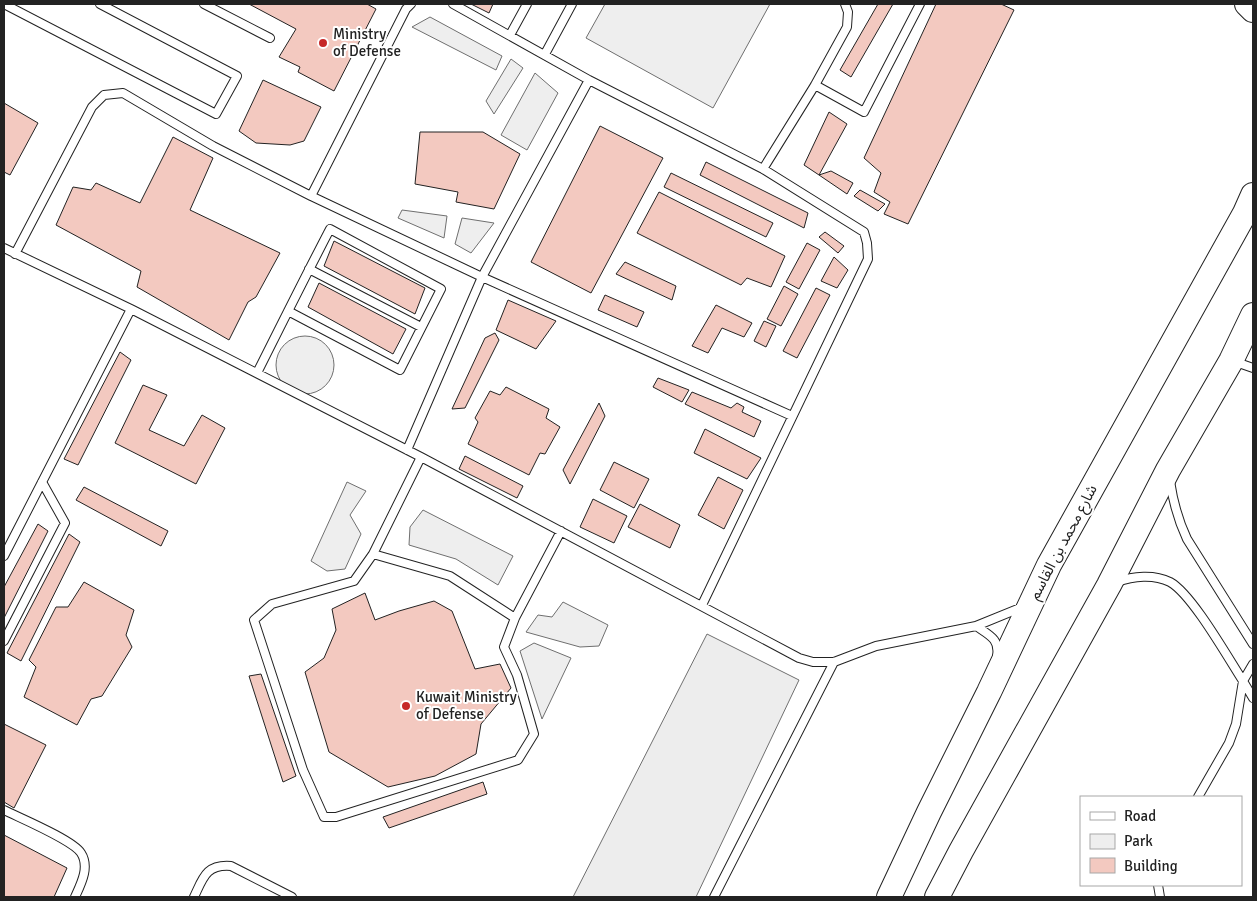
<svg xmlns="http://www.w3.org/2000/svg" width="1257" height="901" viewBox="0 0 1257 901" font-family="Signika,'Noto Sans Arabic',sans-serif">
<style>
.green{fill:#eee;stroke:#6f6f6f}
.parking{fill:#ededed;stroke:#6f6f6f}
.building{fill:#f3c9c0;stroke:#222}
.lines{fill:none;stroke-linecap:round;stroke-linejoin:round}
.service-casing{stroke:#222;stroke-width:10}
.primary-casing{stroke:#222;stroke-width:26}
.service{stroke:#fff;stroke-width:8}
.primary{stroke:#fff;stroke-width:24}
.poi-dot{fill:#c62828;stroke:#fff;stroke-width:2}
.labels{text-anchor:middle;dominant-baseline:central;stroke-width:4;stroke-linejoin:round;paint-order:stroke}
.poi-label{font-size:15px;fill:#222;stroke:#fff;text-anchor:start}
.street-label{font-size:15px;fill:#222;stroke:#fff}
</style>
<rect width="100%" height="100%" fill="#fff"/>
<!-- green -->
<path class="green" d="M605,4H770L713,108L586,38Z
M430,17L502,56L496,70L412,27Z
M511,59L523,68L494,114L486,101Z
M535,73L558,93L527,150L501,135Z
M402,210L447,216L444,238L398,218Z
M462,218L494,223L471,253L455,244Z
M276 365a29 29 0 1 1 58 0a29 29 0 1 1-58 0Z
M347,482L366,491L350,515L361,534L345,569L327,571L311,561Z
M423,510L513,556L498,585L456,559L409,545L410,527Z
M563,602L608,625L599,646L580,647L526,632L538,615L552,617Z
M534,643L571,658L542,719L520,651Z"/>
<!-- parking -->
<path class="parking" d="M707,634L799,680L696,897H573Z"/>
<!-- building -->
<path class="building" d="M249,4H367L376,9L334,91L298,72L300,67L279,57L296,29Z
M471,4H493L489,13Z
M878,4H893L851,77L840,70Z
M936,4H1001L1014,10L908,224L884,214L890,202L874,192L881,173L864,158Z
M263,80L321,107L304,141L290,145L256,143L239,131Z
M4,103L38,123L10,175L4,172Z
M829,112L847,124L819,175L804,165Z
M600,126L663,158L591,293L531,262Z
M420,132H483L520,154L494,209L456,202L458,192L415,184Z
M173,137L213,158L190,210L280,253L256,297L248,302L229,340L137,287L141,271L56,225L73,187L91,190L96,183L140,203Z
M706,162L808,213L804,228L700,175Z
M831,171L853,183L847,194L819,175Z
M671,173L773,223L766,237L664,187Z
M860,190L885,204L878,211L854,196Z
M659,192L785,256L771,287L747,278L741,285L637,233Z
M825,232L844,246L838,253L819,237Z
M334,241L425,288L415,314L324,266Z
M807,243L820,250L799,289L786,282Z
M834,257L848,270L837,288L821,281Z
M625,262L676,286L672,300L616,274Z
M319,283L406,329L393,354L308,307Z
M784,286L798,294L781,326L767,319Z
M816,288L830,295L797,358L783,351Z
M605,295L644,312L637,327L598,310Z
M508,300L556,321L536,349L496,330Z
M716,305L752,323L744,337L722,328L708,353L692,346Z
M764,321L776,326L766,347L754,341Z
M495,333L499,340L465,408L452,409L485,338Z
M120,352L131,360L78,465L64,459Z
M658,378L689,390L682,402L653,387Z
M143,385L167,395L149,430L184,446L202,415L225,428L196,484L115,443Z
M506,387L549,409L546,418L560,427L545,454L540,453L529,475L468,444L478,422L475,418L490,391L500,395Z
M692,392L731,408L737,403L744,407L742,412L761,421L754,437L685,404Z
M599,403L605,416L570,484L563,470Z
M705,429L761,458L747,479L694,453Z
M465,456L523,486L517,498L459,469Z
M614,462L649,479L634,508L600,490Z
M718,477L743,490L724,529L698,515Z
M84,487L168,531L161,546L76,500Z
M593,499L627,516L614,543L580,527Z
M640,504L680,525L670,548L628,527Z
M38,524L48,531L4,618V587Z
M69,534L80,542L21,661L7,653Z
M84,582L134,610L126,635L132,647L102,696L91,699L77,725L24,697L36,667L29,660L56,607H68Z
M365,593L375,620L399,611L434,601L452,611L475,669L500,664L511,688L481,724L476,754L435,776L388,787L329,752L305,672L324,658L336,630L332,609Z
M261,674L296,776L283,782L249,676Z
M4,724L46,745L14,808L4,802Z
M483,782L487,794L389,828L383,817Z
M4,835L67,868L54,897H4Z"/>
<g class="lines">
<defs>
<path id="service" d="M4,4L216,114L237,76L100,4
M204,4L270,38
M453,4L589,80L763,169L864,232L867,243L868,259L702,605
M510,35L527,4
M545,54L572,4
M815,85L864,112L920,4
M763,169L815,85L847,27L848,12L845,4
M311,196L406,9L411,4
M4,248L131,309L421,457L799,658L813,662H834L876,646L976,626L1020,608L1023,604
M15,254L92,107L104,95L123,93L213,146L311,196L482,277L792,416
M309,269L421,327
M1233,361L1253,368
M257,373C281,325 305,277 330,229L441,289L400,370L288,311
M407,450L482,277L589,80
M421,457L373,554L354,581L272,604L254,620L303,770L324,817H336L518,760L534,734L517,675L504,647L515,618L561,531
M1170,481C1173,501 1178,520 1187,539L1253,644
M373,554L450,576L515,618
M4,556L131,309
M1117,582C1133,576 1154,574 1170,582C1192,594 1228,658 1243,681L1253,664
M976,626C989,635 1000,639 997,656
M4,641L65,523L42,482
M1198,797L1229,743L1236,724L1243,681L1253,698
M4,810C20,818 73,840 81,853C90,867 81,884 75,897
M1158,885L1160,897
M194,897C203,878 206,864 231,866L292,897
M714,897L834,662"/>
<path id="primary" d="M1247,4L1253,10
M889,897L929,812L989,692L1049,565L1245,213L1253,195
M937,897L961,851L1109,585L1168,470L1231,361L1253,315"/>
</defs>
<!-- service casing -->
<use href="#service" class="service-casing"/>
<!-- primary casing -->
<use href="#primary" class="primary-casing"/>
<!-- service -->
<use href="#service" class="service"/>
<!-- primary -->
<use href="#primary" class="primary"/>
</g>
<!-- markers -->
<g class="poi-dot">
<circle cx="323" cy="43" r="5"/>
<circle cx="406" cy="706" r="5"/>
</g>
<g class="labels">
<!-- poi labels -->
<g class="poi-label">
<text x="333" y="34">Ministry<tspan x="333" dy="17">of Defense</tspan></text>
<text x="416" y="697">Kuwait Ministry<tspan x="416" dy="17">of Defense</tspan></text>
</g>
<!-- street labels -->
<g class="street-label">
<text transform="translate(1063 542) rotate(-62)">شارع محمد بن القاسم</text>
</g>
</g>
<!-- border -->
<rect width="1257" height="901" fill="none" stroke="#222222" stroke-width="10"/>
<!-- legend -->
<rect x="1080" y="796" width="162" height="90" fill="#ffffff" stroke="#a7a7a7"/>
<rect x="1090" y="812" width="25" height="8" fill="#ffffff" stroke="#a7a7a7"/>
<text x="1124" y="821" font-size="15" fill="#222222">Road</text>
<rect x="1090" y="834" width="25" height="15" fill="#eeeeee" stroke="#a7a7a7"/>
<text x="1124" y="846" font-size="15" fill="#222222">Park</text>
<rect x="1090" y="858" width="25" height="15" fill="#f3c9c0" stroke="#a7a7a7"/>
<text x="1124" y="871" font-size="15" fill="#222222">Building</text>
</svg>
